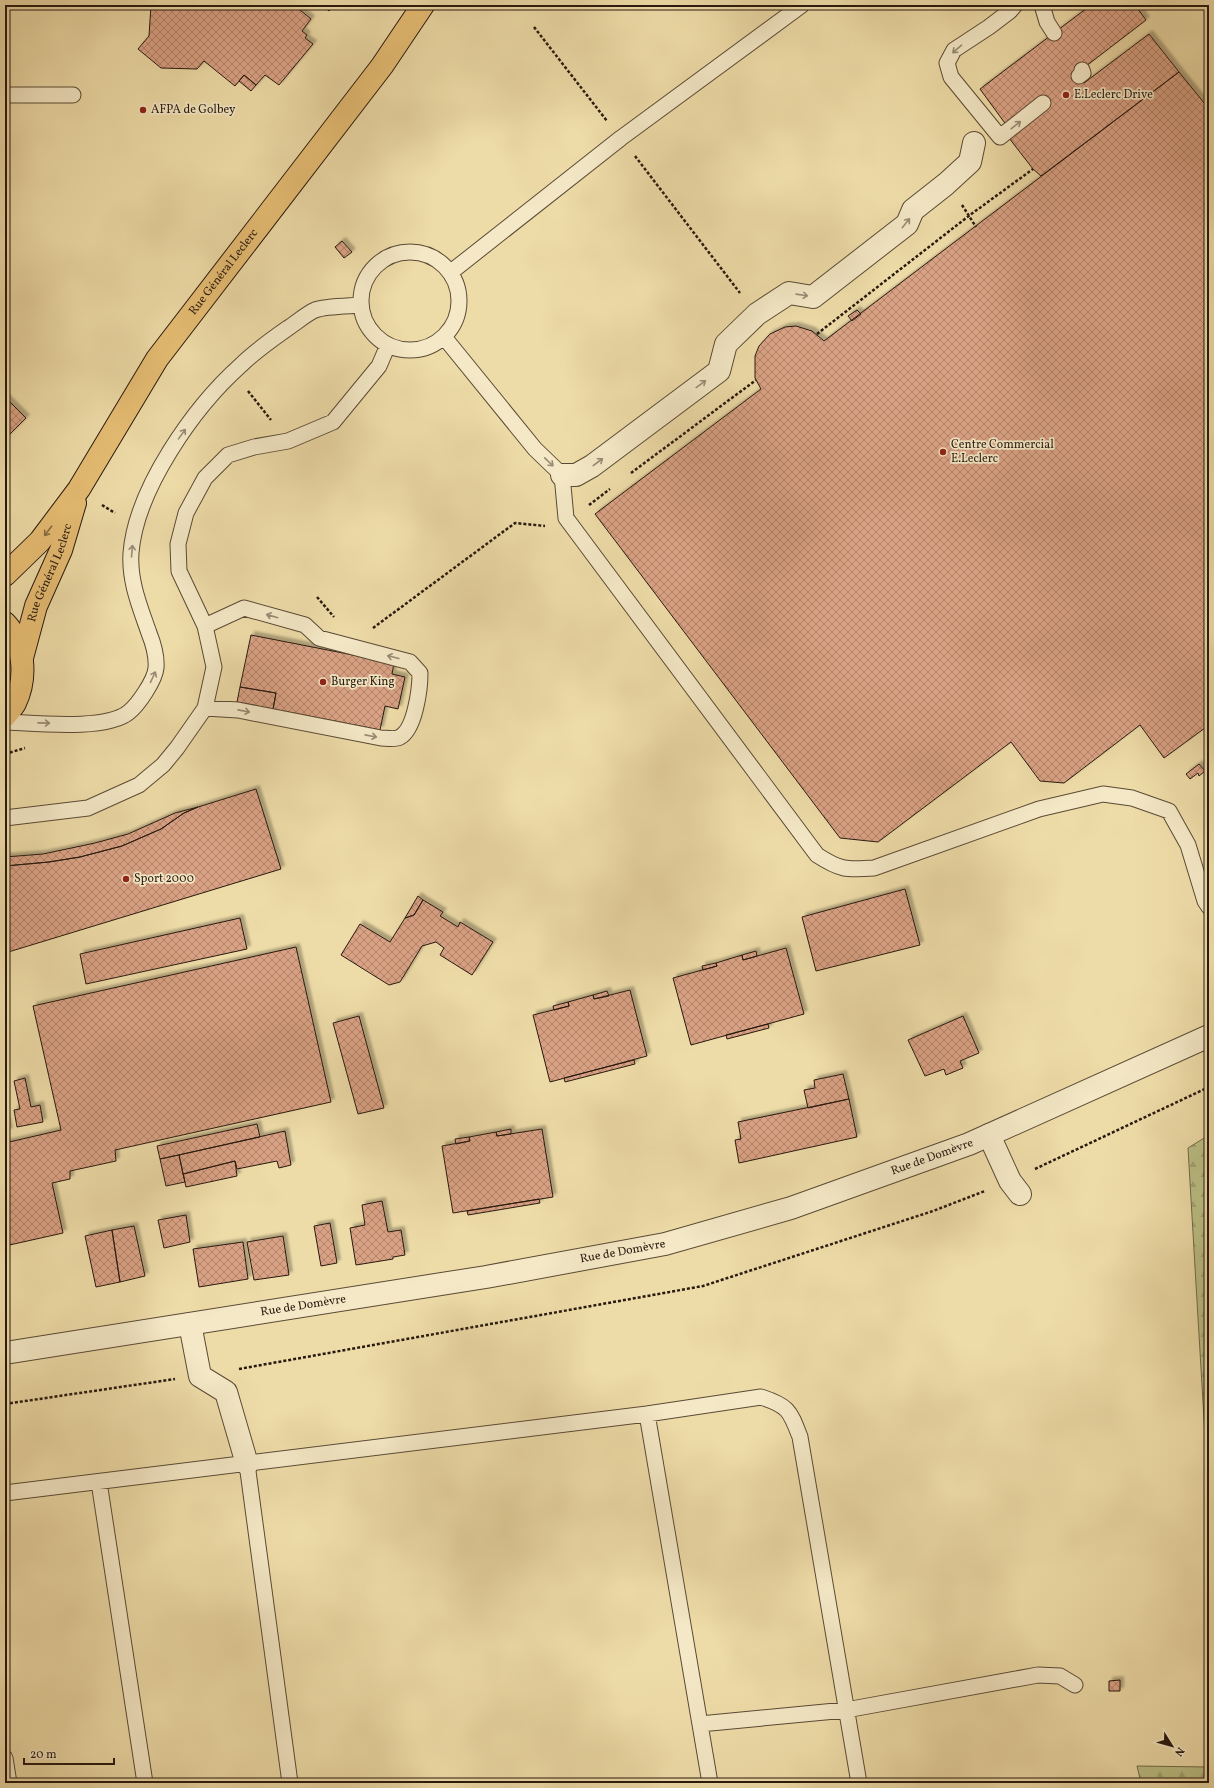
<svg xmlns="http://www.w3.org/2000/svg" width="1214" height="1788" viewBox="0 0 1214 1788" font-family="Vollkorn,serif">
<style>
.forest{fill:url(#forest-firs);stroke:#726c4a}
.building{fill:url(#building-cross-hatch);stroke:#28190f;filter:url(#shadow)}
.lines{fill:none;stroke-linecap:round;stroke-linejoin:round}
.service-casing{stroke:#5a4a35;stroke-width:17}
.minor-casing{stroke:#5a4a35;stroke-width:24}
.tertiary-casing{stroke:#5a4a35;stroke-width:24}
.primary-casing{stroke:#28190f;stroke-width:24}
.path{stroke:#28190f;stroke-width:2.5;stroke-dasharray:3 2;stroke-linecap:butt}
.service{stroke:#f4e8c6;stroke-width:15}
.minor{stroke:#f4e8c6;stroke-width:22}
.tertiary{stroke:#f4e8c6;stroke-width:22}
.primary{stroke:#e7be74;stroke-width:22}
.oneway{stroke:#988b74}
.oneway2{stroke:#886c42}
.poi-dot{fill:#8f2418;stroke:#f4e8c6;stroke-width:1.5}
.labels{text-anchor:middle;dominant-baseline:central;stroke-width:3.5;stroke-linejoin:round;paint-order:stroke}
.poi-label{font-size:12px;fill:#28190f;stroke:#f4e8c6;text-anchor:start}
.street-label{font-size:12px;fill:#28190f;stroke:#f4e8c6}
</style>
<defs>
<pattern id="forest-firs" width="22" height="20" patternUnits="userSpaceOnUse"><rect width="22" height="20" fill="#bbc086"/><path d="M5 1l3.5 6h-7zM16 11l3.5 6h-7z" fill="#a1a472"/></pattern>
<pattern id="building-cross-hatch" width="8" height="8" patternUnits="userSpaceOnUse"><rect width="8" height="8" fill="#daa285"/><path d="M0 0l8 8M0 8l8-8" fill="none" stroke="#b1836b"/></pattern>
<filter id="shadow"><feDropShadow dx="3.5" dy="-3.5" stdDeviation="1" flood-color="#0004"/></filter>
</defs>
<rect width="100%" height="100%" fill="#eedca8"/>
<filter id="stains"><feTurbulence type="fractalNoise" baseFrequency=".005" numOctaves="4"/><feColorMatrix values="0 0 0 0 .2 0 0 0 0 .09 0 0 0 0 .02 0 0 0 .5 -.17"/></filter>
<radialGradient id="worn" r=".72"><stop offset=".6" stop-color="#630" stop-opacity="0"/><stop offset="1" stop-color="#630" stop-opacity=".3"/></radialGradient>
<!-- forest -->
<path class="forest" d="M1209,1135V1504L1188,1148Z
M1137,1766L1209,1767V1783H1141Z"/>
<!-- building -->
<path class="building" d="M151,5H294L311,19L302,31L307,35L305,38L313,44L279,85L265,75L256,85L244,75L235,86L204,61L197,69L161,68L138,49L149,36Z
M322,5H334L329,11Z
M1091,5H1135L1146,20L1077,73L1084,83L1149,34L1179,72L1041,176L1033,169L1009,138L1007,126L980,89Z
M1179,72L1209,109V725L1164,758L1140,725L1064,783L1040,781L1011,742L878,842L840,838L595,514L761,389L755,378V356L759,346L770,334L785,327L796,326L812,331L824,341Z
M244,75L256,85L251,91L239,81Z
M342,241L352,252L344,258L335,247Z
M857,310L861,314L852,321L848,316Z
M5,397L26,418L5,439Z
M251,635L394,663L392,674L405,677L398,709L385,706L380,730L273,709L276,693L240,687Z
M240,687L276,693L273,709L237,702Z
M1199,764L1205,771L1199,776L1198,773L1190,779L1186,774Z
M256,789L281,869L5,953V866L49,862L80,857L122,846L161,829L184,813L198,807Z
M198,807L184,813L161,829L122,846L80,857L49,862L5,866V857L43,854L95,843L128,834L175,813Z
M905,889L920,945L816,971L802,917Z
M418,896L423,900L414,915L405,918Z
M423,900L443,912L440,916L458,927L460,922L493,942L472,975L440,955L444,948L436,942L422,946L400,982L389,985L341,955L360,924L390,942L405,918L414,915Z
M240,918L247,949L86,984L80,954Z
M296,947L331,1102L115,1150L116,1161L70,1171V1179L52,1183L63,1233L5,1246V1143L61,1130L33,1006Z
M786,948L804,1014L691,1045L673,978L717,966L716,963L742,955L743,960Z
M756,951L757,956L743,960L742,955Z
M716,963L717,966L703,970L702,966Z
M630,990L647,1056L550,1082L533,1015L569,1006L568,1002L593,995L594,999Z
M607,991L609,996L594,999L593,995Z
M568,1002L569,1006L554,1010L553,1006Z
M359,1016L384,1108L358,1114L333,1023Z
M963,1016L979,1053L960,1061L963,1068L946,1075L944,1069L925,1076L908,1040Z
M768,1024L769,1028L727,1039L726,1035Z
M634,1060L635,1064L565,1082L564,1078Z
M843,1074L849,1099L808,1108L804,1090L815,1088L814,1080Z
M25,1078L31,1107L40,1105L43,1122L17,1127L14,1110L20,1109L14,1081Z
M849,1099L857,1137L739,1163L735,1140L741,1139L738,1122Z
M5,1115L9,1131L5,1132Z
M257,1124L260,1137L160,1159L157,1146Z
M511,1129V1134L497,1136L496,1132Z
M542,1129L553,1197L453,1213L442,1146L470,1141L469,1137L496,1132L497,1136Z
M285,1131L291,1165L279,1168L277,1161L237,1169L235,1161L183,1174L179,1155Z
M469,1137L470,1141L456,1144L455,1139Z
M179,1155L185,1182L166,1186L160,1159Z
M235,1161L237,1176L186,1187L183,1174Z
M539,1199L540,1203L468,1215L467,1211Z
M382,1201L388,1232L401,1230L405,1255L393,1257V1259L356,1265L350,1228L365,1225L362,1205Z
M186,1215L190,1242L164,1248L158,1220Z
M330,1223L337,1263L321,1266L314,1226Z
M134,1226L145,1276L120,1282L112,1230Z
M112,1230L120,1282L96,1287L85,1236Z
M283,1236L289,1275L254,1280L247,1242Z
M243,1242L248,1279L199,1287L193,1249Z
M1120,1680V1691H1109V1681Z"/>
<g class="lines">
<defs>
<path id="service" d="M1015,5L1010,11L989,27L954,50L947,63L951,77L1000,137L1043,103
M1042,5L1047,22L1054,33
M1079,76L1083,73L1082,70
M5,95H73
M361 301a49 49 0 1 1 98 0a49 49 0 1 1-98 0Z
M451,272L621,138L802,5
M444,337L535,449L562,475L566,518L817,855C840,870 846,870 874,868L1039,809L1103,794L1132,798L1169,811L1188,845L1205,901L1209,907
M205,626L244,608L305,625L319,638L410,662L420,673C420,689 415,729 400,737C395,740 386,738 381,738L238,710L205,708
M5,722C34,723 107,731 129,712C138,705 155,680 156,668C157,656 153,643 149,633C140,607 129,581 131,553C136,489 194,407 241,365C255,351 271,340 288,328C296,323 306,314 315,310C325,306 350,306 361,305
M5,818L88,808L139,785L163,765L177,748L205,708L214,667L205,626L179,571L178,544L186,513L205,478L228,455L254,447L288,441L333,422L379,366L388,345
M647,1414L761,1397C789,1406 790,1411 800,1437L859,1783
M247,1464L290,1783
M99,1482L145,1783
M5,1493L647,1414L710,1783
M700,1724L846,1710L1038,1675L1060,1676L1075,1685
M5,1758L9,1783"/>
<path id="minor" d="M562,475H576L592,466L719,371L726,344L757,314L789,293L813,297L907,224L913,210L946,184L970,162L974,143
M989,1135L1010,1181L1020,1194
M190,1324L200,1376L226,1392L247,1464"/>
<g id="tertiary">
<path id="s1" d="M5,1353L486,1277L665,1244L791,1208L969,1144L1209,1036"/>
</g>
<g id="primary">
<path id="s2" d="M5,575L40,541L79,489L157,359L382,66L423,5"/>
<path d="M5,623C25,644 27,678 15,703C12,708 8,712 5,716"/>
<path id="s3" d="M22,658L36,606L61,550L75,503"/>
</g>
</defs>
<!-- service casing -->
<use href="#service" class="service-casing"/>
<!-- minor casing -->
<use href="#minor" class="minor-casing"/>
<!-- tertiary casing -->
<use href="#tertiary" class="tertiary-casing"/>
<!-- primary casing -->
<use href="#primary" class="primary-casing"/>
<!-- path -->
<path class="path" d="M534,27L607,121
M635,156L740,293
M962,205L976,227
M817,334L970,215L1033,169
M248,391L271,420
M631,473L756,380
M102,505L115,513
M589,505L610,489
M317,597L334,617
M373,628L515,523L545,526
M5,754L25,748
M1035,1169L1209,1087
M239,1369L703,1286L933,1211L985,1191
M5,1404L175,1379"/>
<!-- service -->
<use href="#service" class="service"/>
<!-- minor -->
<use href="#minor" class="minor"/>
<!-- tertiary -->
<use href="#tertiary" class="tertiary"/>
<!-- primary -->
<use href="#primary" class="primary"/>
</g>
<!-- one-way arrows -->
<defs><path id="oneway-shaft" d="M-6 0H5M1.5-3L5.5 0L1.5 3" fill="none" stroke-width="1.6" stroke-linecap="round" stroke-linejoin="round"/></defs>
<g class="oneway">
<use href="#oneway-shaft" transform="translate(957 49) rotate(139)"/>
<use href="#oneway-shaft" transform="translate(1016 125) rotate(-38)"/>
<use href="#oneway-shaft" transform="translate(906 223) rotate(-51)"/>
<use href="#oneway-shaft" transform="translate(802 295) rotate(8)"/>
<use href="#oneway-shaft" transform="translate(701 384) rotate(-36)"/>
<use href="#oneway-shaft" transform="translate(182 434) rotate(-54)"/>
<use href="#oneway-shaft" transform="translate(549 462) rotate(44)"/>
<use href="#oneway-shaft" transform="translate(598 462) rotate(-37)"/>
<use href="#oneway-shaft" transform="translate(132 551) rotate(-85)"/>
<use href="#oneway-shaft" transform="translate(272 616) rotate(-164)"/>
<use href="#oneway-shaft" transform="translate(393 657) rotate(-166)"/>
<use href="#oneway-shaft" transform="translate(153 677) rotate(-65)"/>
<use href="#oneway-shaft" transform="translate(244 711) rotate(11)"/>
<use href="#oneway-shaft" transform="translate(44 723) rotate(1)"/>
<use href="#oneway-shaft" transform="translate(371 736) rotate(11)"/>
</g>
<use class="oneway2" href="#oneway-shaft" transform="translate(48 531) rotate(127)"/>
<!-- markers -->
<g class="poi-dot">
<circle cx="1066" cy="95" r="4"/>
<circle cx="143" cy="110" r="4"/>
<circle cx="943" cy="452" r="4"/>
<circle cx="323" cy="682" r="4"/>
<circle cx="126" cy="879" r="4"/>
</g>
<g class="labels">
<!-- poi labels -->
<g class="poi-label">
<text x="1074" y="95">E.Leclerc Drive</text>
<text x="151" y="110">AFPA de Golbey</text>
<text x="951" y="445">Centre Commercial<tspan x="951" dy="14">E.Leclerc</tspan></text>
<text x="331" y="682">Burger King</text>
<text x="134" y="879">Sport 2000</text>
</g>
<!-- street labels -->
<g class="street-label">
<text stroke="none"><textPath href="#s2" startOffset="375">Rue Général Leclerc</textPath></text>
<text stroke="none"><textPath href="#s3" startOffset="90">Rue Général Leclerc</textPath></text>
<text stroke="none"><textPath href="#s1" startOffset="950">Rue de Domèvre</textPath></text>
<text stroke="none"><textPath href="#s1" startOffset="626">Rue de Domèvre</textPath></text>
<text stroke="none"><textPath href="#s1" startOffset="302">Rue de Domèvre</textPath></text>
</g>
</g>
<!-- margin -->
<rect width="1214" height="1788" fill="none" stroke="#eedca8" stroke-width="20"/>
<rect x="6" y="6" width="1202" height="1776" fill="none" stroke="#28190f" stroke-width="2"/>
<rect x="10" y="10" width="1194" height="1768" fill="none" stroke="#28190f"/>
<!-- north arrow -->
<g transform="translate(1172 1746) rotate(127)" stroke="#f4e8c6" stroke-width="3" paint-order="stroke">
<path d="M0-3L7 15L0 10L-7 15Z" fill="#28190f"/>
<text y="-6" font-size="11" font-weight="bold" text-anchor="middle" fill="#28190f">N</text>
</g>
<!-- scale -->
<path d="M24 1758v6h90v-6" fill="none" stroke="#28190f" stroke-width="2"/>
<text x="30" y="1758" font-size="12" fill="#28190f" stroke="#f4e8c6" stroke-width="3" paint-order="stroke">20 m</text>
<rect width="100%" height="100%" filter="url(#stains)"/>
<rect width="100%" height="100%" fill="url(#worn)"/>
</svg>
